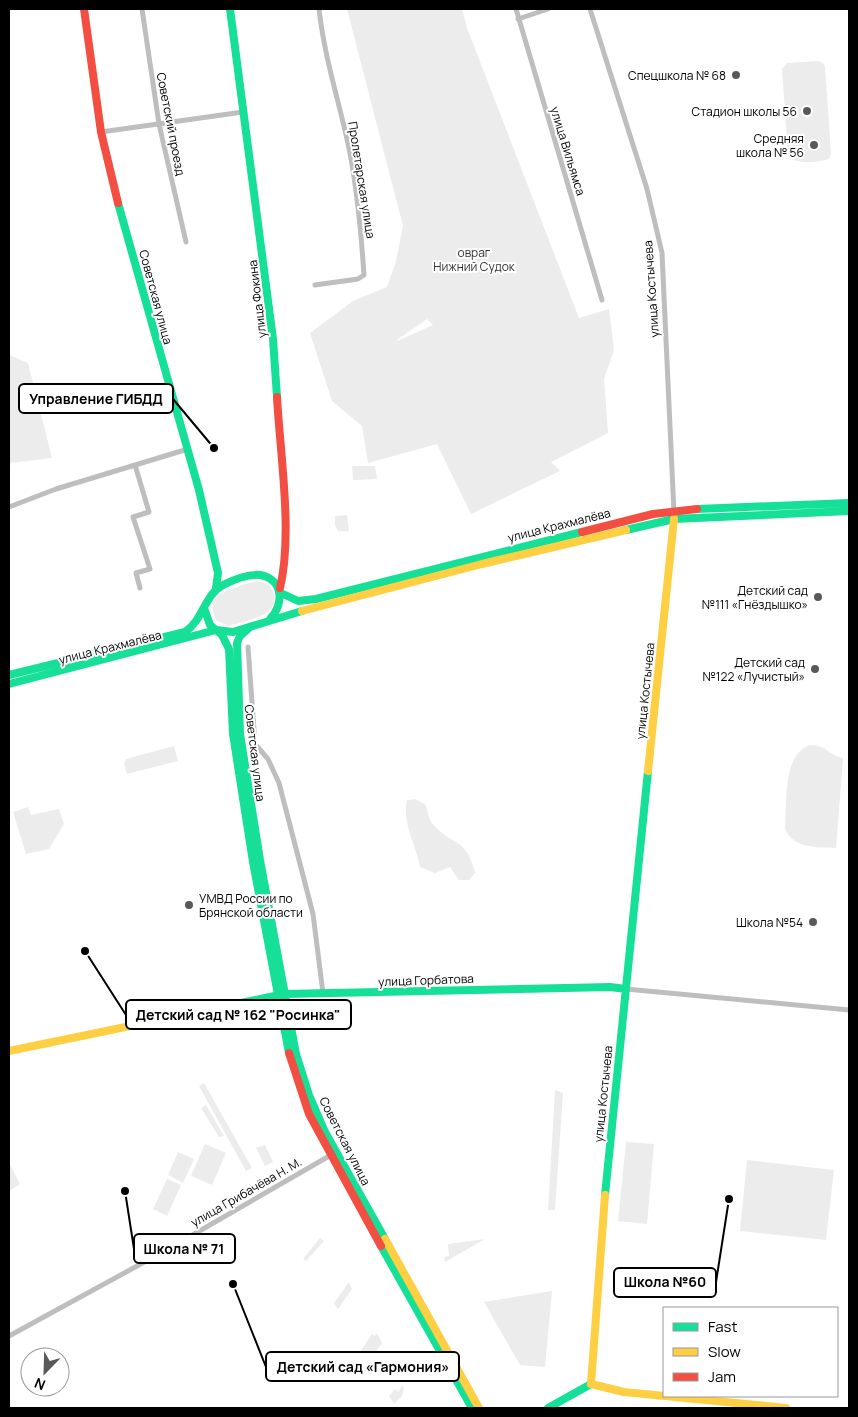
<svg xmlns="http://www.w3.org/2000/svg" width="858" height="1417" viewBox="0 0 858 1417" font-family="Manrope,sans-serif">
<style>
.green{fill:#ececec;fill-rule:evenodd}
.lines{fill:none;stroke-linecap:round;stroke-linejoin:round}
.street{stroke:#bebebe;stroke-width:5}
.fast{stroke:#16e098;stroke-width:8}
.slow{stroke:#ffcf43;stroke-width:8}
.jam{stroke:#f24e42;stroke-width:8}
.poi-dot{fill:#595959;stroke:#fff;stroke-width:2}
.labels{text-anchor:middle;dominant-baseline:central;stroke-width:4;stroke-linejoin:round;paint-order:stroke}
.poi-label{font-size:12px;fill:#000;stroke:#fff;text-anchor:end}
.street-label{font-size:12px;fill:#000;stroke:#fff}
.park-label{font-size:12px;fill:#333;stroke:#fff}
.leader{fill:none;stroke:#000;stroke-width:2}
.callout-dot{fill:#000;stroke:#fff;stroke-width:2}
.callout{fill:#fff;stroke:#000;stroke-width:2}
.callout-label{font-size:14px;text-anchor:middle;font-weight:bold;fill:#000}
</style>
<rect width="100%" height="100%" fill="#fff"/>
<!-- green -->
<path class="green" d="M347,9H462L467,28L579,318L609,309L614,350L604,379L608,433L551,462L560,471L471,514L437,444L368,463L362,426L332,401L310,333L353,301L387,287L396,261L403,226ZM427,319L433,325L397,341V340Z
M818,61L823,63L825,67L831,153L830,158C820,163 796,165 788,156L782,69L787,63Z
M9,355L28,363L52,458L11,463L9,470Z
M352,466H375L377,479L353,480Z
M347,515L349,531H338L335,525V516Z
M257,581C264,582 270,584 273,592C283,616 244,621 228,626L216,620C201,592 238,587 257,581Z
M810,745C826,745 830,756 843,758L836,848C817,847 794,849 785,829C787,804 782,754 810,745Z
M174,746L178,761L127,774L124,764L126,759Z
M415,799L425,804C428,810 428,817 432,823C450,846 467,836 475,873L469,880H459L450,867L435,873L420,867C416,844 402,825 407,800Z
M28,807L31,815L59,809L64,824L49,849L26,854L13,812Z
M204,1083L252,1168L246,1171L199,1086Z
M555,1090L563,1093L555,1210H548Z
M206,1105L224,1136L219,1137L201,1108Z
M626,1142L654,1144L647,1224L618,1221Z
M205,1144L226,1153L212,1185L191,1176Z
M265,1145L273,1162L265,1166L256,1148Z
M178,1152L194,1159L183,1183L168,1175Z
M747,1160L834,1170L826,1240L740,1231Z
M9,1163L20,1184L9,1191Z
M167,1179L181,1185L167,1216L153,1209Z
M320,1238L324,1241L306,1261L303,1259Z
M485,1239L445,1262L444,1257L449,1256L448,1244Z
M349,1282L352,1289L338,1309L334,1303Z
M552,1291L545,1367L520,1365L484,1302Z
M377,1333L382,1343L368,1363L358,1355L372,1334L375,1336Z
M402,1386L404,1387L402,1396L394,1404L389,1396L395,1389L398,1392Z"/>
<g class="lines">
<!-- street -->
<path class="street" d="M142,9L159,124L186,242
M516,9L602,300
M590,9L647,189L662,253L674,513
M518,19L548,9
M101,132L243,112
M315,285L358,279L364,275C361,230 357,183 347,139C337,95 324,54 319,9
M135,465L149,512L133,517L150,569L136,573L140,588
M9,507L56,489L188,449
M248,647L255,744L268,759L279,783L313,914L323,993
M626,989L849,1010
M9,1336L170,1248L331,1155"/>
<!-- fast -->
<path class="fast" d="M230,9L273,339L277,397
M118,203L199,490L218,573L216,588
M697,509L849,503
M626,530L674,519L849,511
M281,593L298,601L316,599L582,532
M204,608L210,625L222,635L229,649L233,734L253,862L289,1053
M249,628L240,636L237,643L240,734L260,860L296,1054L309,1095L325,1132L385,1239
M9,675L185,632C204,619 204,595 223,585C233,580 249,574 260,575C284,579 284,605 270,619
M9,684L216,630L233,632L302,611
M203,1011L284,994L610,987L626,989
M605,1195L648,771
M381,1246L472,1408
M548,1408L591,1384"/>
<!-- slow -->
<path class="slow" d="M302,611L482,564L626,530
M648,771L674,519
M9,1051L203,1011
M385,1239L479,1408
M591,1384L605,1195
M591,1384L624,1392L786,1408"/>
<!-- jam -->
<path class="jam" d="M84,9L101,132L118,203
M277,397C280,453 293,534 280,588
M582,532L653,514L697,509
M289,1053L309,1114L381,1246"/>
</g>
<!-- markers -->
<g class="poi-dot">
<circle cx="736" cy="75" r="5"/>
<circle cx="807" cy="111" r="5"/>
<circle cx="814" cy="145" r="5"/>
<circle cx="818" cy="597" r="5"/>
<circle cx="815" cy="669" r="5"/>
<circle cx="189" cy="905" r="5"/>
<circle cx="813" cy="922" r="5"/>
</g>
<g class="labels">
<!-- poi labels -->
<g class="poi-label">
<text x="726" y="75">Спецшкола № 68</text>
<text x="797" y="111">Стадион школы 56</text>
<text x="804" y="138">Средняя<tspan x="804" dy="14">школа № 56</tspan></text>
<text x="808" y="590">Детский сад<tspan x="808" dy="14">№111 «Гнёздышко»</tspan></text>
<text x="805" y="662">Детский сад<tspan x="805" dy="14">№122 «Лучистый»</tspan></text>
<text x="199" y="898" text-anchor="start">УМВД России по<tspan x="199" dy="14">Брянской области</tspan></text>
<text x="803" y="922">Школа №54</text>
</g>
<!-- street labels -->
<g class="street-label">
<text transform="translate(171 124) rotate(79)">Советский проезд</text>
<text transform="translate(568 151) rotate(73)">улица Вильямса</text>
<text transform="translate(362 180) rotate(81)">Пролетарская улица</text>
<text transform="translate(651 289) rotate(-94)">улица Костычева</text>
<text transform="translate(156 297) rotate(75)">Советская улица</text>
<text transform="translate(257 299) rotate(-97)">улица Фокина</text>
<text transform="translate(559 525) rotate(-14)">улица Крахмалёва</text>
<text transform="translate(110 647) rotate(-14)">улица Крахмалёва</text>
<text transform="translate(645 691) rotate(-84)">улица Костычева</text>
<text transform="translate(255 753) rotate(83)">Советская улица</text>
<text transform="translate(426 980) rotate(-2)">улица Горбатова</text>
<text transform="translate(603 1094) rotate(-84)">улица Костычева</text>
<text transform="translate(345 1141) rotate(63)">Советская улица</text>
<text transform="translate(246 1192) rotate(-30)">улица Грибачёва Н. М.</text>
</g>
<!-- park labels -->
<g class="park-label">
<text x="474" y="252">овраг<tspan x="474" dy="14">Нижний Судок</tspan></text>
</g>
</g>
<!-- callouts -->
<path class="leader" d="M214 448L173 399M85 951L126 1015M125 1191L134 1249M729 1199L716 1282M233 1284L266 1367"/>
<g class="callout-dot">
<circle cx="214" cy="448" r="5"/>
<circle cx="85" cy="951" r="5"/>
<circle cx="125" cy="1191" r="5"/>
<circle cx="729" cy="1199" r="5"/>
<circle cx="233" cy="1284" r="5"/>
</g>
<g class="callout">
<rect x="19" y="384" width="154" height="29" rx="5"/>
<rect x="126" y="1000" width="225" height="29" rx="5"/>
<rect x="134" y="1234" width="101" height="29" rx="5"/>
<rect x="614" y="1268" width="102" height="29" rx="5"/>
<rect x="266" y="1352" width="193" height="29" rx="5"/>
</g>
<g class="callout-label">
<text x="96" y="404">Управление ГИБДД</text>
<text x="238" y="1020">Детский сад № 162 "Росинка"</text>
<text x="184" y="1254">Школа № 71</text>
<text x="665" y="1287">Школа №60</text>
<text x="363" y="1372">Детский сад «Гармония»</text>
</g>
<!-- border -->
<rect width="858" height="1417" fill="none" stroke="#000000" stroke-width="20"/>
<!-- legend -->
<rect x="663" y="1307" width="175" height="90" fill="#ffffff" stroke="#999999"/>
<rect x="673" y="1323" width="25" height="8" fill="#16e098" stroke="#999999"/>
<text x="708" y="1332" font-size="15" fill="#000000">Fast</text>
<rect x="673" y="1348" width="25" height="8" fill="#ffcf43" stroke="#999999"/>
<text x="708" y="1357" font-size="15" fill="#000000">Slow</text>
<rect x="673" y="1373" width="25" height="8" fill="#f24e42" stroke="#999999"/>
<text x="708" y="1382" font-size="15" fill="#000000">Jam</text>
<!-- north arrow -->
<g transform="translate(45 1372) rotate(203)"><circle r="24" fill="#ffffff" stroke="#999999"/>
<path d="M0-4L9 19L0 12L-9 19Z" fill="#595959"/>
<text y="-8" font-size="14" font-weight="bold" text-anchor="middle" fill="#000000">N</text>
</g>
</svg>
